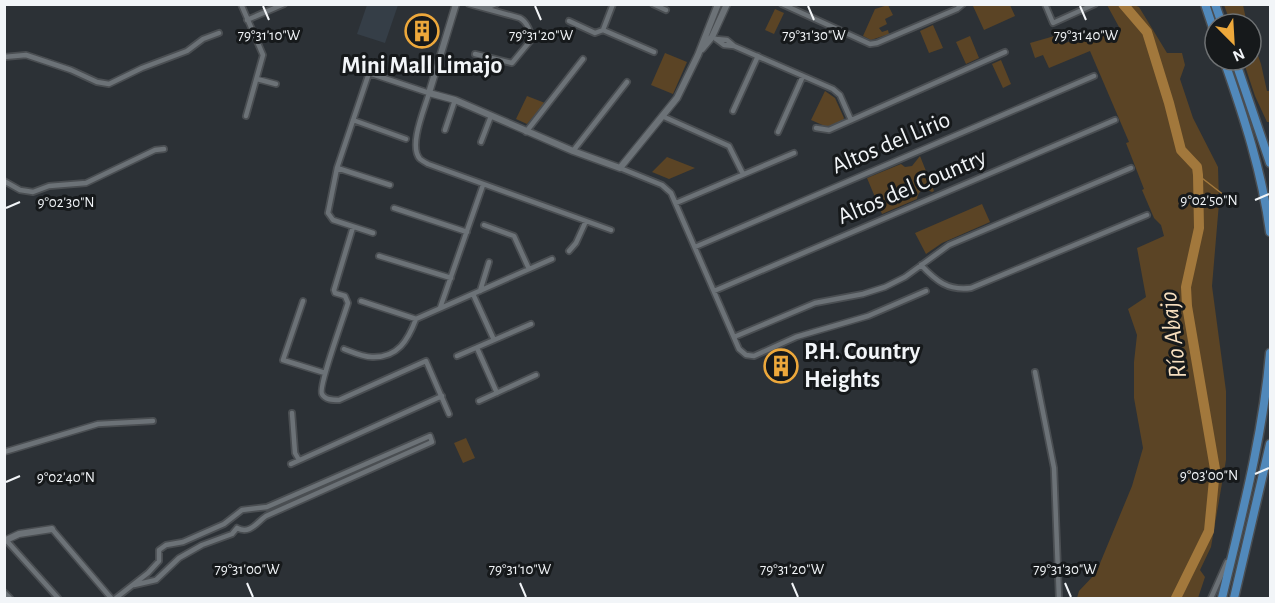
<svg xmlns="http://www.w3.org/2000/svg" width="1275" height="603" viewBox="0 0 1275 603" font-family="'Alegreya Sans',sans-serif">
<style>
.built{fill:#353e47}
.green{fill:#5b4425}
.lines{fill:none;stroke-linecap:round;stroke-linejoin:round}
.stream{stroke:#a2783c;stroke-width:1.5}
.river{stroke:#a2783c;stroke-width:10}
.street-casing{stroke:#4a4e52;stroke-width:8}
.secondary-casing{stroke:#4a4e52;stroke-width:9}
.highway-casing{stroke:#4a4e52;stroke-width:11}
.street{stroke:#6c7277;stroke-width:4.5}
.secondary{stroke:#6c7277;stroke-width:6}
.highway{stroke:#5189bb;stroke-width:8}
.ticks{fill:none;stroke:#f2f5f8;stroke-width:2}
.labels{text-anchor:middle;dominant-baseline:central;stroke-width:6;stroke-linejoin:round;paint-order:stroke}
.poi-label{font-size:24px;font-weight:bold;fill:#f2f5f8;stroke:#16191b}
.street-label{font-size:24px;fill:#f2f5f8;stroke:#16191b}
.water-label{font-size:26px;font-style:italic;fill:#f7dfbf;stroke:#16191b}
.ticks-label{font-size:15px;text-anchor:middle;fill:#f2f5f8;stroke:#16191b;stroke-width:6;stroke-linejoin:round;paint-order:stroke}
</style>
<rect width="100%" height="100%" fill="#2c3136"/>
<!-- built -->
<path class="built" d="M367,5H398L385,43L357,34Z"/>
<!-- green -->
<path class="green" d="M888,5L893,15L885,19L887,24L879,28L882,32L888,30L889,34L871,40L863,36L875,9Z
M976,5H1010L1015,16L984,30L973,6Z
M1107,5H1134L1139,7L1167,53H1182L1185,65L1180,79L1193,118L1218,167L1219,203L1212,286L1226,391V460L1211,547L1200,570L1205,577L1198,598H1077L1079,591L1096,573L1132,486L1143,448L1134,398V362L1137,335L1128,309L1146,297L1137,248L1164,236L1161,225L1154,218L1142,190L1144,189L1126,143L1129,142L1090,51L1049,68L1043,55L1035,58L1030,43L1058,35L1063,44L1076,39L1078,42L1119,27Z
M1224,5H1243L1247,24H1231Z
M775,9L784,13L774,34L765,30Z
M933,25L943,48L929,53L920,31Z
M970,36L979,58L966,64L956,42Z
M1251,36L1261,64L1267,91H1270V122H1267L1255,96L1243,60H1251Z
M665,53L687,62L673,94L651,85Z
M1001,60L1011,84L1003,88L992,64Z
M825,91L835,98L844,118L843,120L827,127L811,120Z
M527,96L545,103L527,124L516,119Z
M920,156L934,191L932,192L927,190C921,189 918,193 917,199L882,214L867,178L901,164L905,167L912,166Z
M667,157L695,168L669,179L652,172Z
M982,204L990,222L942,243L926,254L915,233Z
M466,438L475,458L463,463L454,443Z"/>
<g class="lines">
<!-- stream -->
<path class="stream" d="M1198,175L1229,199"/>
<!-- river -->
<path class="river" d="M1123,4L1147,32L1169,103L1181,150L1197,167L1198,175L1199,228L1186,287L1187,306L1215,469L1209,531L1176,598"/>
<defs>
<path id="street" d="M241,4L263,55L246,116
M469,4L520,18C527,22 532,33 531,40L512,63L475,54
M653,4L666,10
M782,4L870,44L877,43L957,9L963,4
M1045,4L1053,23L1095,4
M486,8L496,4
M247,20L284,4
M569,21L595,33L603,30L654,52
M603,30L613,4
M716,39L727,40L734,46L833,89L840,95L851,120
M716,39L724,45L734,46
M4,57L26,55L71,70L97,82L109,84L142,68L187,51L203,39L219,33
M351,67L429,93C425,108 408,146 420,159C421,160 428,164 428,164L611,230
M369,73L337,168L328,213L333,220L373,233
M257,79L276,84
M733,111L758,56
M662,116L729,146L743,174
M353,120L406,139
M816,128L829,130L1005,52
M445,130L455,100
M526,132L583,59
M778,132L803,76
M481,142L491,116
M573,151L627,82
M337,168L390,185
M620,168L662,185L671,193L739,349L746,355L754,356L796,337L868,316L926,291
M4,181L20,190L33,192L49,186L86,183L155,150L164,149
M676,203L794,153
M394,208L467,232
M484,225L514,236L529,269
M353,227L334,290L335,293L345,296L348,303C344,316 318,387 322,394C325,400 333,400 339,400L426,361L449,414
M695,247L1094,76
M569,251L576,243L586,221
M379,256L451,278
M921,265C936,281 948,291 971,288L1147,215
M480,291L489,262
M714,291L1115,120
M473,294L494,340
M303,301L283,360L325,373
M361,301L416,319L552,259
M440,308L483,185
M734,337L815,303L863,294L885,287L905,277L949,245L1131,168
M477,348L497,393
M344,349C352,352 363,357 372,357C398,358 408,340 416,319
M457,356L531,324
M1035,372L1054,468L1059,598
M479,401L536,375
M292,413L295,453L299,460
M4,452L98,424L153,421
M291,464L442,396
M52,529L111,598
M6,540L58,598
M134,585L156,580L179,558L202,545L232,534L237,528
M4,592L10,598
M116,598L148,573L159,561V550L166,545L183,542L224,524L242,510L267,507L430,436L432,442L266,516C257,522 250,535 237,528
M1211,598L1227,562"/>
<path id="secondary" d="M456,4L429,93L455,100L573,151L620,168L677,98L698,55L718,4
M702,49L712,37L727,4
M4,541L19,534L52,529"/>
<path id="highway" d="M1205,4L1215,34
M1215,4L1222,24
M1224,60C1244,117 1262,172 1270,232
M1235,60L1270,163
M1222,598C1241,518 1263,436 1270,353
M1234,598L1270,444"/>
</defs>
<!-- street casing -->
<use href="#street" class="street-casing"/>
<!-- secondary casing -->
<use href="#secondary" class="secondary-casing"/>
<!-- highway casing -->
<use href="#highway" class="highway-casing"/>
<!-- street -->
<use href="#street" class="street"/>
<!-- secondary -->
<use href="#secondary" class="secondary"/>
<!-- highway -->
<use href="#highway" class="highway"/>
</g>
<!-- ticks -->
<path class="ticks" d="M263,6L269,20M535,6L541,20M808,6L814,20M1080,6L1086,20M1255,200L1269,194M6,208L20,202M1255,474L1269,468M6,482L20,476M247,583L253,597M520,583L526,597M792,583L798,597M1065,583L1071,597"/>
<!-- icons -->
<defs>
<symbol id="building-ring" viewBox="-11 -11 22 22"><circle r="9.5" fill="#16191b" stroke="#eda83b" stroke-width="1.5"/><path d="M-4-6H4V6H1V3H-1V6H-4ZM-2.5-4.3h1.7v1.8h-1.7ZM.8-4.3h1.7v1.8H.8ZM-2.5-1h1.7V.8h-1.7ZM.8-1h1.7V.8H.8Z" fill="#eda83b"/></symbol>
</defs>
<g fill-rule="evenodd">
<use href="#building-ring" x="403" y="12" width="38" height="38"/>
<use href="#building-ring" x="762" y="347" width="38" height="38"/>
</g>
<g class="labels">
<!-- poi labels -->
<g class="poi-label">
<text x="422" y="66">Mini Mall Limajo</text>
<text x="804" y="352" text-anchor="start">P.H. Country<tspan x="804" dy="28">Heights</tspan></text>
</g>
<!-- street labels -->
<g class="street-label">
<text transform="translate(891 143) rotate(-23)">Altos del Lirio</text>
<text transform="translate(912 187) rotate(-23)">Altos del Country</text>
</g>
<!-- water labels -->
<g class="water-label">
<text transform="translate(1173 335) rotate(-97)">Río Abajo</text>
</g>
</g>
<g class="ticks-label">
<text x="269" y="40">79°31'10"W</text>
<text x="541" y="40">79°31'20"W</text>
<text x="814" y="40">79°31'30"W</text>
<text x="1086" y="40">79°31'40"W</text>
<text x="1209" y="205">9°02'50"N</text>
<text x="66" y="207">9°02'30"N</text>
<text x="1209" y="480">9°03'00"N</text>
<text x="66" y="482">9°02'40"N</text>
<text x="247" y="574">79°31'00"W</text>
<text x="520" y="574">79°31'10"W</text>
<text x="792" y="574">79°31'20"W</text>
<text x="1065" y="574">79°31'30"W</text>
</g>
<!-- border -->
<rect width="1275" height="603" fill="none" stroke="#f2f5f8" stroke-width="12"/>
<!-- north arrow -->
<g transform="translate(1233 42) rotate(156)"><circle r="28" fill="#16191b" stroke="#6e7173" stroke-width="1.5"/>
<path d="M0-4.5L10 22L0 15L-10 22Z" fill="#eda83b"/>
<text y="-9" font-size="16" font-weight="bold" text-anchor="middle" fill="#f2f5f8">N</text>
</g>
</svg>
